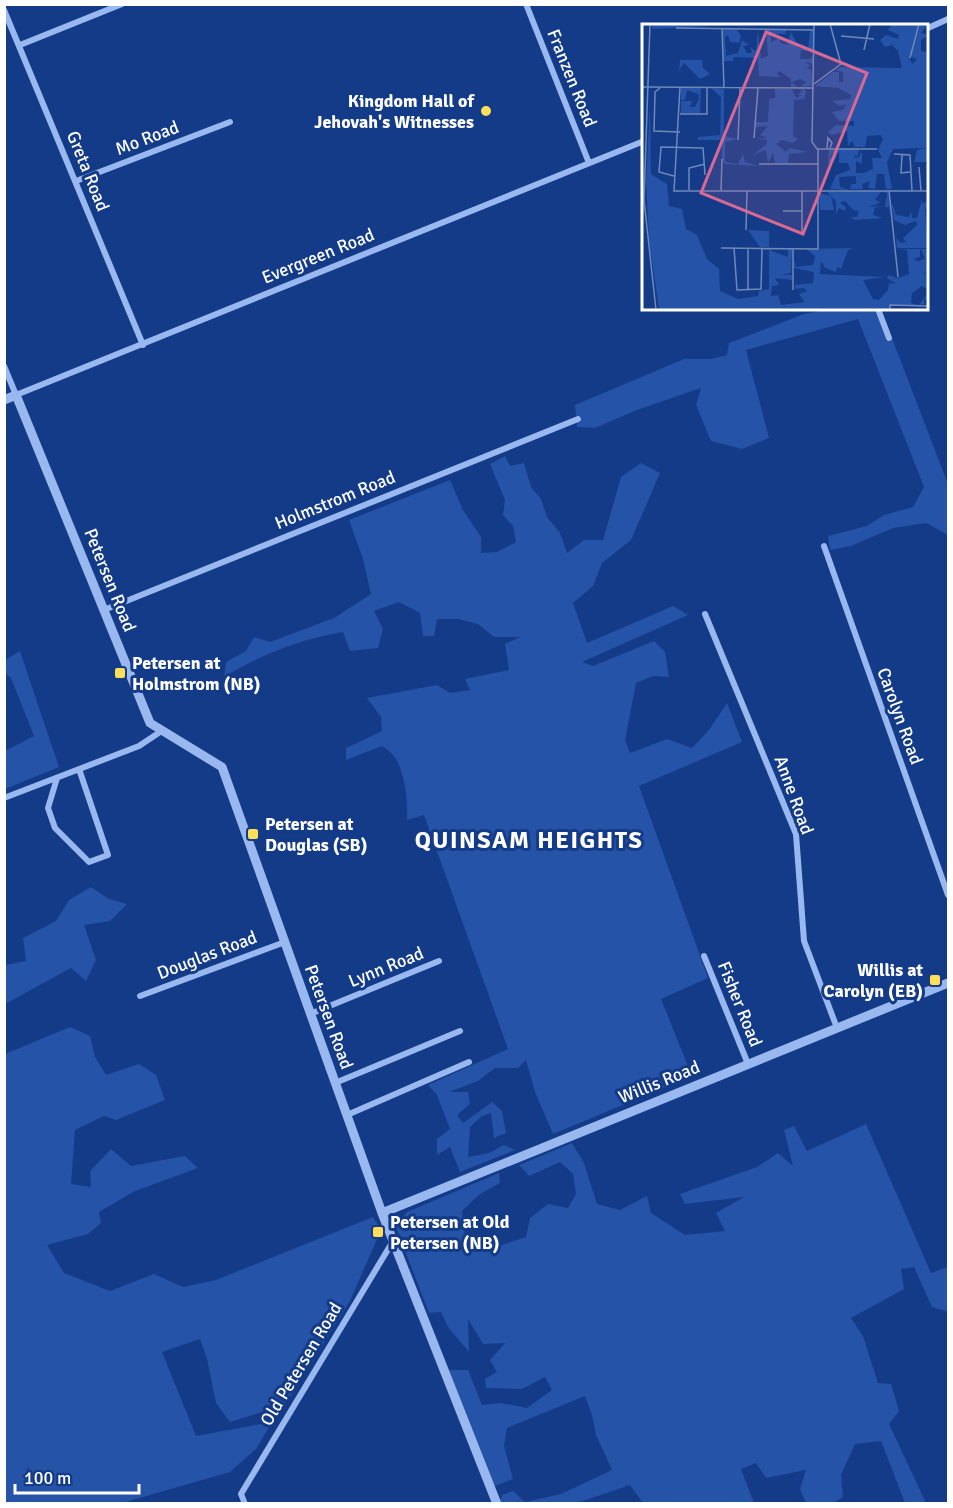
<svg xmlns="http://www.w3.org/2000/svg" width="953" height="1508" viewBox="0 0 953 1508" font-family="Signika,sans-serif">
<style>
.green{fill:#2553a7}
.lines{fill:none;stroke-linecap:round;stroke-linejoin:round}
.minor{stroke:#99b8f0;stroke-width:6}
.tertiary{stroke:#99b8f0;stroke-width:9}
.poi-dot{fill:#ffdf57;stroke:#133b88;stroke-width:2}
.labels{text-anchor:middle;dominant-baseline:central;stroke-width:6;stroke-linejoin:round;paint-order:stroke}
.street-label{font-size:18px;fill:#fff;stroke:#133b88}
.poi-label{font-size:18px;font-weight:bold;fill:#fff;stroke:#133b88;text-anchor:start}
.district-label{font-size:24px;font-weight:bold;letter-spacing:1.5px;fill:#fff;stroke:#133b88}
.inset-road{fill:none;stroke:#7189b8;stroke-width:1.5}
.view{fill:#d76994;fill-opacity:0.15;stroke:#d76994;stroke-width:3}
.inset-edge{fill:none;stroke:#fff;stroke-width:3}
</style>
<rect width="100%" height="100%" fill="#133b88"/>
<!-- green -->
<path class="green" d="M831,309H875L890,333L948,484V535L926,523L893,528L851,546L830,550L828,536L867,526L884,515L913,507L924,487L858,319L746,350L769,438L742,449L711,441L696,405L701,388L637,410L595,428L577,427L575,405L684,359H711L727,355L729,343L804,314Z
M505,456L510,466L524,463L531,487L541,499L547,517L560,533L567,553L584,540H603L621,477L641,463L660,473L631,540L602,563L593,586L573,603L587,643L673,606L688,615L582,662L593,666L654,641L665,652L669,677L653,676L636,683L625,740L630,753L667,739L692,748L709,730L727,703L742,742L639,786L708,978L661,999L692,1076L553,1134L535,1092L526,1060L518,1068H495L478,1081L449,1092H468L470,1104L457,1115L463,1123L492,1102L502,1111L506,1133L494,1138L491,1113L482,1116L470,1127L468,1157L489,1153L504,1145L515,1150L460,1172L450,1147L437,1155V1139L450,1129L437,1095L428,1085L508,1049L424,815L407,820C408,802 405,769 393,755C390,751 385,748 382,746L346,760V748L382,731L381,717L367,698L437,685L450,693L470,690L465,679L509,670L505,644L520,637H494L478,624L458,619H437L434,636H423L420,613L399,602L374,611L383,629L378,648L350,651L343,632C300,639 261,655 224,677L226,662L246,651L254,637L270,642L334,618L371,594L363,559L349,520L450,480L463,510L481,537V553L497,552L516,542L513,526L503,515L505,500L490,464Z
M20,651L59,767L5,789V745L7,750L34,736L11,678L5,673V660Z
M91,887L109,899L127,904L110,921L84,925L96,960L86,981L71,968L5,1004V965L26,961L23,938L56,921L69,900Z
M70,1027L90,1036L95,1057L106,1075L139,1064L156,1075L165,1100L116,1120L104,1116L75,1130L71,1184L91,1187L90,1171L111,1149L131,1166L185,1156L198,1168L135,1191L99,1212L101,1223L88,1234L47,1245L64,1273L110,1291L154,1274L183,1287L216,1280L373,1217L381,1230L350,1301L285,1405L230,1422L216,1403L207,1359L200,1339L162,1352L196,1436L272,1422L256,1449L230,1472L122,1503H5V1054Z
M866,1124L931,1273L948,1267V1312L932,1307L914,1267L901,1269L904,1289L851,1318L863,1336L878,1383L891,1384L899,1411L889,1424L926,1503H905L881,1441L855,1444L841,1475L843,1497L833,1503H806L800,1489L806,1470L766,1478L756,1463L741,1469L754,1503H643L630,1485L577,1503H500L502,1495L513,1491L525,1502L561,1494L612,1470L596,1435L592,1415L585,1396L507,1428L504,1446L513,1479L492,1487L447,1370H468L482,1405L501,1403L527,1408L552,1390L545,1377L522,1389L486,1388L485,1379L497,1372L490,1360L505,1343L483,1344L468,1319L469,1352L448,1327L441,1312L429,1313L396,1227L407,1212L499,1173L500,1183L480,1194L462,1211L465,1237L488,1235L502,1245L526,1237L530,1218L548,1204L568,1208L576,1194L573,1174L560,1162L529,1176L519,1165L572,1143L584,1163L597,1204L620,1210L647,1196L651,1213L685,1235L725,1231L716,1213L744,1197L685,1204L680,1194L757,1167L778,1153L793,1166L784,1130L794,1126L807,1151Z"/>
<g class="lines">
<!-- minor -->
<path class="minor" d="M526,4L589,163
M4,10L143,345
M928,28L948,19
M20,45L122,4
M76,181L230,122
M878,309L889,338
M4,366L16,395L644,141
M824,546L948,895
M104,610L578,419
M705,614L796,834L804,941L837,1028
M57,778L48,808L55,828L89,862L108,855L79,769
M4,798L139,746L163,730
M704,956L748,1064
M140,996L285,942
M310,1014L439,961
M335,1083L460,1031
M347,1115L469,1062
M245,1504L241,1494L393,1241"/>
<!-- tertiary -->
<path class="tertiary" d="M4,400L16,395L150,723L222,767L382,1213L497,1504
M382,1213L948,983"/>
</g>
<!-- markers -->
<g class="poi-dot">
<circle cx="486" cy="111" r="6"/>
<rect x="114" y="667" width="12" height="12" rx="3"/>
<rect x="247" y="828" width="12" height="12" rx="3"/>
<rect x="929" y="974" width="12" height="12" rx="3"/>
<rect x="372" y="1226" width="12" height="12" rx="3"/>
</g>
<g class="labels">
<!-- street labels -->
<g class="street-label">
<text transform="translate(572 78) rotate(68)">Franzen Road</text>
<text transform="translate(147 138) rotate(-21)">Mo Road</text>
<text transform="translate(88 171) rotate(68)">Greta Road</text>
<text transform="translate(318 256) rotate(-22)">Evergreen Road</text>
<text transform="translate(335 500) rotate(-22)">Holmstrom Road</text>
<text transform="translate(110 580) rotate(68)">Petersen Road</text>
<text transform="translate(900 716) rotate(70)">Carolyn Road</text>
<text transform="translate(794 795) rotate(70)">Anne Road</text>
<text transform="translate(207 955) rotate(-21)">Douglas Road</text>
<text transform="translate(386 967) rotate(-22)">Lynn Road</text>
<text transform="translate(740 1004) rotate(68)">Fisher Road</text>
<text transform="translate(329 1017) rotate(70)">Petersen Road</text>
<text transform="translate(659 1082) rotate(-22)">Willis Road</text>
<text transform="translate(301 1364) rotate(-59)">Old Petersen Road</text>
</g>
<!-- poi labels -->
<g class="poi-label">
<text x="474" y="101" text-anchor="end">Kingdom Hall of<tspan x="474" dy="21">Jehovah's Witnesses</tspan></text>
<text x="132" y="663">Petersen at<tspan x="132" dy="21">Holmstrom (NB)</tspan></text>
<text x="265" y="824">Petersen at<tspan x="265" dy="21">Douglas (SB)</tspan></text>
<text x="923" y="970" text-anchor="end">Willis at<tspan x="923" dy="21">Carolyn (EB)</tspan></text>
<text x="390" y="1222">Petersen at Old<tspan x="390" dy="21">Petersen (NB)</tspan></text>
</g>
<!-- district labels -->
<g class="district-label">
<text x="529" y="840">QUINSAM HEIGHTS</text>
</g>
</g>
<!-- overview -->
<g transform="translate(642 24)">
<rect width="286" height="286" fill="#133b88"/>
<path d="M10,0H109L10,5ZM250,0H276L268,35L270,40L275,36L269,32L278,0H286L279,9L287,11L279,16V27L284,28L286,22V138H272L275,126L283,124L251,125L245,138L250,165H244L242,150H235L233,165L226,164L228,157L220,160L221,165H208L209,160H214V152L197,153L198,163L207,166L188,165L194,151L208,146L206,139H197V127L192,138V130H189L190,139H186L187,125H217L216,132L211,131L214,134L218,132L220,126V140L214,137V149H222L231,145L230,134H240L236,126L241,115L239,111L225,112L223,123H213L210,117L206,122L205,107L189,111L186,108L194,101L212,102V97H197L190,88L201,86L204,80L198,82L190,77L209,75V71L196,64L173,62L191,48H197V58H201V48L193,46L199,43L260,44L256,27L250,21L258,19L243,23L238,16L244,11L256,15L257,11L246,6ZM81,5H94L99,12L97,19L88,18L86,11L83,13L84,32L96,29L100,16L107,21L101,22L105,29H110L108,23L114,27L116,6L119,35L126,32L124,6H144L143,10H129V18L139,13L138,18L145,21L149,8L157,24L166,25L168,6L172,7L171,28L159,26L158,35H168L172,30V44L169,39L162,38L168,41L165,45H169L171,62L158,63L164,58L158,55L150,58L155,63H149V55L137,47L135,50L139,53L117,52L116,34L92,33L91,37H81ZM38,36H60L61,44L68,50L58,55L42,39L37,46ZM39,64H59L58,89H39V77H50L48,83H53L57,75L56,70L45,66L43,76H39ZM69,64L82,65V112L96,115L83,118V138L96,140L101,130L103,138L117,142L83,140L80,136V116H56V113L78,111L79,73ZM133,65H150L154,74L160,71H156L160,66L155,65H162L164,68L162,75L152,76L151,112L156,115L151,119L140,116L134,120L144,128L148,124L166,128L147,130L146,139H133L131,129L126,139L124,126L111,131L125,120V116L114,114H126L118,111L126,102L113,103V98H126L127,75L133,74ZM8,82L9,150L25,160L27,182L40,185L44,205L55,211L65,235L77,245L78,267L96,275L116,272L117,267L127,265V226L146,233V225H150L149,249L140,251H150V256L133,254L137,261L130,262L129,272L136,271L139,281L162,278L157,270L165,267L162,264L153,265V261L171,259L172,248L152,244V235L154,243L171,241L173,232L164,225L212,224L206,226L199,245L195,243L194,248L183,244L179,237L178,250L243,253L221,256L231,275L237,276L246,266L247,259L254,260L245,254L246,251L256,254L267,250L265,226L256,225H278V233L272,235L275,237L283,235L279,225H286V250L281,248L286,252V274L282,276L283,280L277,281L285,270V265L280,262L270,269L269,279L275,281H248V286H17L7,214L4,158ZM246,167L249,195L247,183H243L245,169L239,168L233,175L238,179L226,183L239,182L233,184L231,191L241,194L213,196L208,193H215L217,187L211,186L203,177L198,179L204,183L203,187L197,184L194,191V177L185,168ZM177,169L189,172L192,186H178ZM280,175V179L286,178V187L283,184L286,224H255L254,214L259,219L264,218L261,214L275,201L274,197L263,201L252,196L249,176L254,191L267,193L269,186L270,194H275ZM106,206L127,207V223H118Z" fill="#2553a7"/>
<path class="inset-road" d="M8,0L2,176L14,286M34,4L172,6M80,4L82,64M199,12L232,15M222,26L228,0M268,34L277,0M172,60L199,40L188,0M0,63L172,64M19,63L13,68L12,107L38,108M38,63L32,167H287M38,90H65V64M112,114L116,64M96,116L98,64M185,124L186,114L190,119L188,124M175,125H235M252,130L268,131L270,167M260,131L259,149L268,148M117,140H176M277,143L279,167M32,152L17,148L19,123L61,124L63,151M47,166V144L63,140M79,166L80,135M160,167V210M247,167L256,253M141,187H160M104,206L105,167M79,224L176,225V126L170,118L172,0M92,224L95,266L119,265L120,225M151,224V266M106,265V225M248,286V281L287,282"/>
<path class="view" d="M124,8L225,49L161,210L59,169Z"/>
<rect width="286" height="286" class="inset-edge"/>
</g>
<!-- border -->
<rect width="953" height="1508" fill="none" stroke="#ffffff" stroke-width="12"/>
<!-- scale -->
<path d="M15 1484v9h124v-9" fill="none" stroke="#ffffff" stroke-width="3"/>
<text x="24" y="1484" font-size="18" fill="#ffffff" stroke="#133b88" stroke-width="4.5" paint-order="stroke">100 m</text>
</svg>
